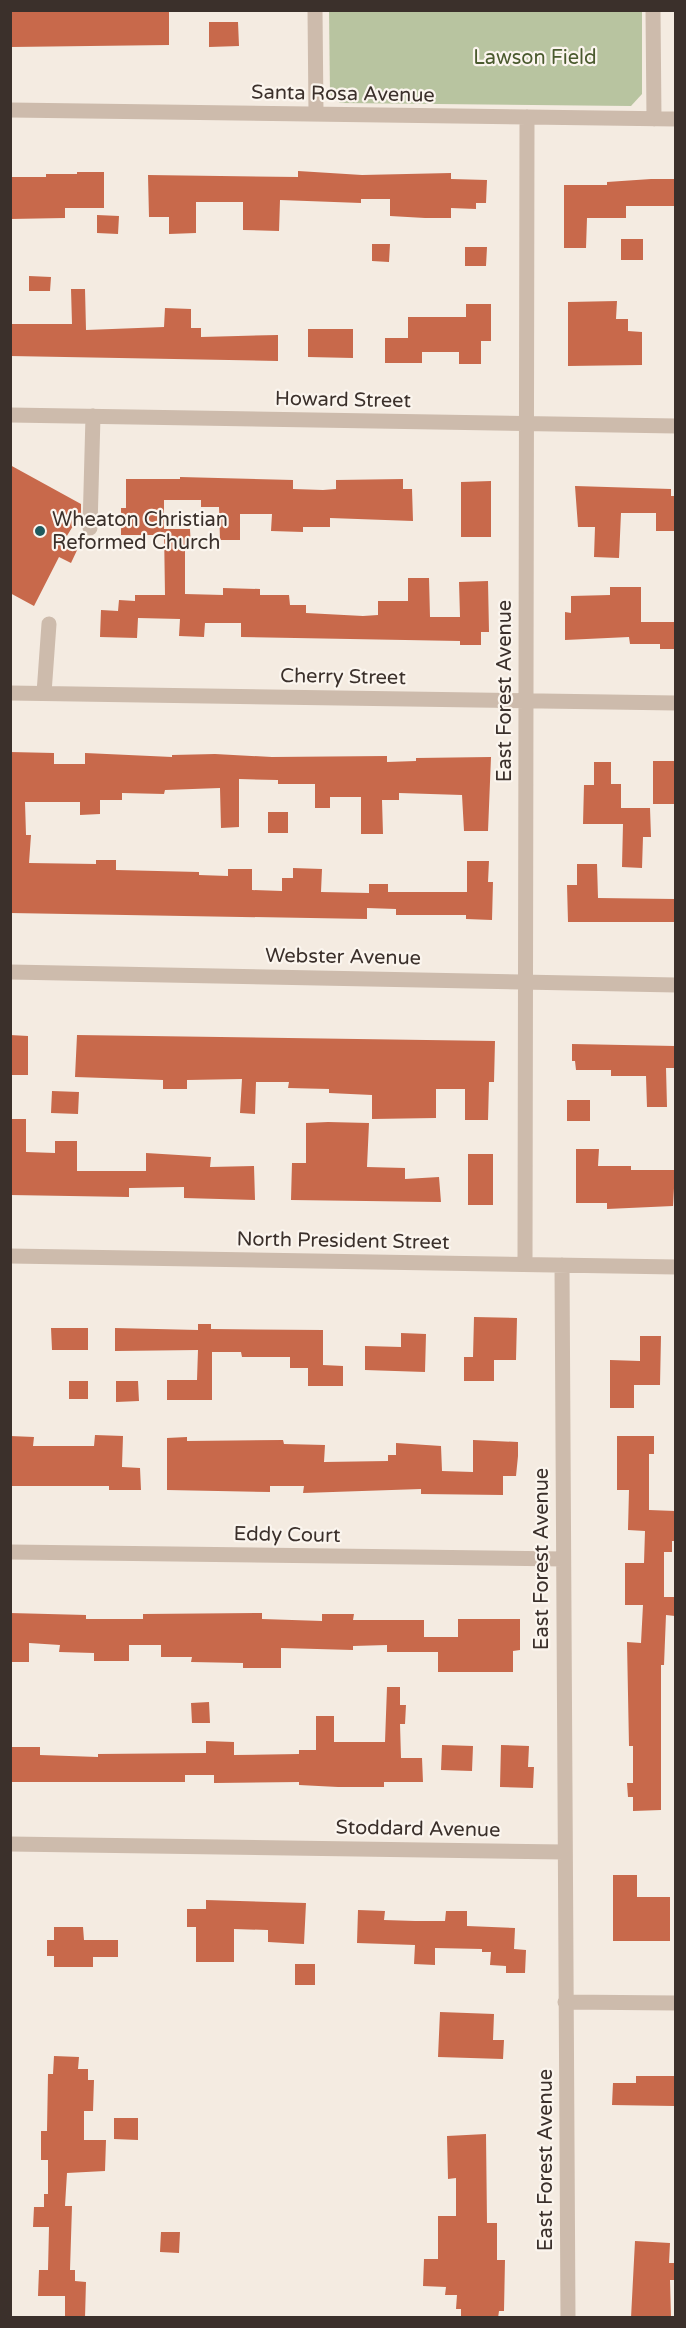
<svg xmlns="http://www.w3.org/2000/svg" width="686" height="2328" viewBox="0 0 686 2328" font-family="'Varela Round',sans-serif">
<style>
.green{fill:#b8c4a0}
.building{fill:#c8694b}
.lines{fill:none;stroke-linecap:round;stroke-linejoin:round}
.minor{stroke:#cdbbac;stroke-width:15}
.poi-dot{fill:#1f5a5e;stroke:#fbf5ee;stroke-width:2}
.labels{text-anchor:middle;dominant-baseline:central;stroke-width:4.5;stroke-linejoin:round;paint-order:stroke}
.park-label{font-size:20px;fill:#4a5a2e;stroke:#fbf5ee}
.street-label{font-size:20px;fill:#3b302b;stroke:#fbf5ee}
.poi-label{font-size:20px;fill:#3b302b;stroke:#fbf5ee;text-anchor:start}
</style>
<rect width="100%" height="100%" fill="#f4ebe1"/>
<!-- green -->
<path class="green" d="M329,11H642V94L631,106L340,103L330,94Z"/>
<!-- building -->
<path class="building" d="M72,10H169V45L11,47V12Z
M209,22H238L239,46L209,47Z
M298,171L362,175L451,173V179L487,180L486,203H476V209L451,208V218H425L390,216V199H361V203L280,200L279,231L243,230V202H196V233L169,234V217H149L148,175L298,177Z
M77,172H104V208H65V218L10,219V177H46V174H77Z
M651,179H675V206H626V218H587L586,248H564V185H607V182Z
M97,215L119,216L118,234L97,233Z
M621,239H643V260H621Z
M372,244H390L389,262L372,261Z
M465,247H487L486,266H465Z
M29,276L51,277L50,291H29Z
M71,289H85L86,330L164,327L165,308L191,309V328H201V337L278,335V361L10,356V324H72Z
M617,301L616,319H628V331L642,332V365L568,366V302Z
M466,304H491V341H481V364H459V352H422V363H385V338H408V317H466Z
M308,329H353V358L308,357Z
M10,465L81,504V513L65,539L79,546L71,563L59,557L34,606L10,593Z
M180,477L293,480V489L323,490L336,489V480L403,479V489H412L413,521L330,518V527H303V532L271,531L272,514H240V540H220L219,507H201V500H164V535H121V508H126V479H180Z
M491,481V537H461V482Z
M575,486L671,489V496H675V531H656V513H621L619,558L594,557L595,527H578Z
M164,529H190L191,549H185V594L223,595V588L260,589V595H289L290,605H306V613L363,616L378,615V601H408V578H429L430,617H460L459,582L488,581L489,632H481V645H460V641L241,637V623H205L204,637L179,636L180,619L138,618L137,638L100,637L101,610L118,611L119,600L135,601V595H165Z
M610,587H641V622H675V649H660V644H630L629,637L565,640V612L571,613V596L610,595Z
M10,752L54,753V764H85V753L172,757V755L215,754L272,757L387,756V762L416,761V758L491,757L488,831H464L462,795L399,793V800H382L383,834H361V797H330V808H315V784H278V780L239,779V827L221,828L220,788L165,790L164,794L122,793V800H100V814L80,815V802H25L26,835H31L29,863L96,864V860H116V870L199,872V875L228,876V869H252V890L282,891V878H293V868L322,869L321,892L369,893V884H388V892H467V861H489L488,882H493L492,920L466,919V915H396V909L367,908V919L10,913Z
M653,761H675V804H653Z
M594,762H611V784H621V808H650L651,837H643L642,868L622,867L623,824H583L584,785H594Z
M268,812H288V833H268Z
M577,864H597L598,898L675,899V922H568L567,885H577Z
M10,1035L28,1036V1075H10Z
M77,1035L495,1041L494,1082H489L488,1120H465V1089H436V1118L372,1119V1095L329,1093V1089L288,1088L289,1082H256L255,1114L240,1113L242,1079L187,1080V1089H163V1080L75,1077Z
M572,1044L675,1046V1068H666L667,1107H647L646,1076H611V1070H576L575,1061H572Z
M52,1091L79,1092L78,1114L51,1113Z
M567,1100H590V1121H567Z
M10,1119H26V1152L55,1153V1141H77V1171H146V1153L211,1157L210,1167L254,1166L255,1200L184,1198V1187L129,1188V1197L10,1195Z
M328,1122L369,1123L367,1167L405,1168V1179L439,1177L441,1202L291,1200L292,1163H306V1123Z
M576,1149H599L598,1166H631V1170H675L673,1206L607,1209V1203H576Z
M468,1154H493V1205H468Z
M474,1317L517,1318L516,1360H494V1381H464V1357H473Z
M198,1324H211V1329L323,1330V1365L343,1366V1386H308V1368H290V1357H242L241,1352H212V1400H167V1380H197L198,1350L115,1351V1328L198,1330Z
M51,1328H88V1350H52Z
M401,1333L426,1334L425,1372L365,1370V1346L401,1347Z
M640,1336H661L660,1385H634V1408H610V1360L640,1361Z
M69,1381H88V1399H69Z
M116,1381H138L139,1401L116,1402Z
M95,1435L123,1436L122,1467L140,1468L141,1490H109V1486H10V1436L34,1437L33,1446H94Z
M617,1436H654V1454H649V1510L675,1511V1541H672V1552H664V1597H675V1616L666,1615L664,1665H661V1810L633,1811V1797H628L627,1783H633V1746H629L627,1642L641,1643L643,1605H625V1563H644L645,1531L628,1530L629,1490H617Z
M187,1437V1441L283,1440L284,1444L325,1445L324,1462L388,1461V1455H396V1443L441,1446L442,1471L473,1472V1440L518,1442V1456L516,1476H503V1495L421,1494V1489L303,1493L304,1486H270V1492L167,1490V1438Z
M10,1613L86,1615V1619H143V1614L262,1613V1619L322,1621V1614H354L353,1620H424V1637H458V1619H520V1650L513,1651V1672H438V1652H387V1645L353,1646V1650L281,1648V1668H243V1663L191,1662L192,1657H161V1645H129V1661H94V1653L59,1652L60,1645L29,1643V1662H10Z
M387,1687H400V1705H406L405,1724H400L401,1758H422L423,1782H384V1787H338L299,1785V1782L214,1783V1775H185V1782H10V1747H40V1755L98,1757V1754L206,1753V1741L234,1742V1755L299,1754V1750H316V1716H334V1742H385Z
M209,1702L210,1723H192L191,1703Z
M442,1745L473,1746L472,1771L441,1770Z
M501,1745L529,1746L528,1767H534L533,1788L500,1787Z
M613,1875H637V1897H670V1941H613Z
M206,1900L306,1903L304,1944L268,1942V1930L234,1929V1962H196V1927H187V1909H206Z
M358,1910L385,1911L384,1920L415,1921H445L446,1911H467V1926L515,1928L514,1949L526,1950L525,1973H506V1966L490,1965L491,1952H482V1949L435,1948V1965L414,1964L415,1945L357,1943Z
M54,1927H83L84,1940H118V1957H93V1967H54V1956H47V1940H54Z
M295,1964H315V1985H295Z
M440,2012L494,2014L493,2040H504L503,2059L438,2057Z
M54,2056L79,2057L78,2069H88V2080H94L93,2111H84V2140H106L105,2171L67,2173L65,2206H72L70,2270H75V2281L86,2282L85,2318H65V2296H38L39,2270H48L49,2227H33L34,2207H44V2194H48V2160H41V2131H47L48,2074H53Z
M636,2076H675L674,2106L612,2105L613,2083H636Z
M114,2118H138V2140L114,2139Z
M486,2134L487,2223H497V2260H505L504,2311H499L498,2318H461V2309H456L457,2295H445L446,2287L423,2286L424,2259H438V2216H456V2178L448,2179L447,2136Z
M161,2232H180L179,2253L160,2252Z
M635,2241L670,2243L669,2263H675V2280H670L671,2318H631Z"/>
<g class="lines">
<!-- minor -->
<path class="minor" d="M315,10L316,114
M653,10L654,119
M10,110L676,119
M10,415L676,426
M90,528L93,416
M10,693L676,703
M44,693L49,624
M10,972L676,985
M10,1256L676,1267
M525,1264L527,117
M562,1265L568,2318
M10,1552L563,1559
M10,1844L564,1852
M565,2002L676,2003"/>
</g>
<!-- markers -->
<circle class="poi-dot" cx="40" cy="531" r="6"/>
<g class="labels">
<!-- park labels -->
<g class="park-label">
<text x="535" y="58">Lawson Field</text>
</g>
<!-- street labels -->
<g class="street-label">
<text transform="translate(343 94) rotate(1)">Santa Rosa Avenue</text>
<text transform="translate(343 400) rotate(1)">Howard Street</text>
<text transform="translate(343 677) rotate(1)">Cherry Street</text>
<text transform="translate(505 691) rotate(-90)">East Forest Avenue</text>
<text transform="translate(343 957) rotate(1)">Webster Avenue</text>
<text transform="translate(343 1241) rotate(1)">North President Street</text>
<text transform="translate(287 1535) rotate(1)">Eddy Court</text>
<text transform="translate(542 1559) rotate(-90)">East Forest Avenue</text>
<text transform="translate(418 1829) rotate(1)">Stoddard Avenue</text>
<text transform="translate(546 2160) rotate(-90)">East Forest Avenue</text>
</g>
<!-- poi labels -->
<g class="poi-label">
<text x="52" y="520">Wheaton Christian<tspan x="52" dy="23">Reformed Church</tspan></text>
</g>
</g>
<!-- border -->
<rect width="686" height="2328" fill="none" stroke="#3b302b" stroke-width="24"/>
</svg>
